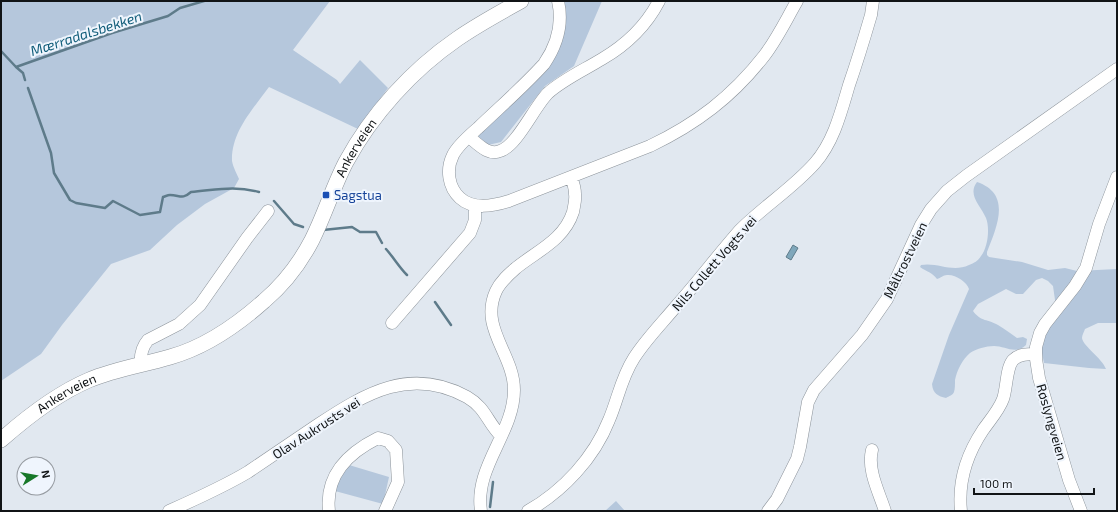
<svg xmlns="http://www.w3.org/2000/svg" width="1118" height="512" viewBox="0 0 1118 512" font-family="'Exo 2',sans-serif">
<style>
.green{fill:#b5c7dc}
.water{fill:#7fa7bb;stroke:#5e7b8a}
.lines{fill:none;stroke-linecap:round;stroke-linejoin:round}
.stream{stroke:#5e7b8a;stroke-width:2.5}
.minor-casing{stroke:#8c939a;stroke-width:13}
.major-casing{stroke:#8c939a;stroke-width:16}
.minor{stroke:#fff;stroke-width:12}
.major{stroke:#fff;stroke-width:15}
.transit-dot{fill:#1a4fb4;stroke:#eff5fd;stroke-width:1.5}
.labels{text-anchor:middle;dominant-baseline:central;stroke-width:4;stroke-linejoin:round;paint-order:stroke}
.street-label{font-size:13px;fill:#111416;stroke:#eff5fd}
.transit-label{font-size:13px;fill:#164399;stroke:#eff5fd;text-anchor:start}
.water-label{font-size:14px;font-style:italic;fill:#115d7a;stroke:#eff5fd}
</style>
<rect width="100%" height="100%" fill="#e1e8f0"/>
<!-- green -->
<path class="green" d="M1,1H330L293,50L337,80L340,84L360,60L388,88L358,129L269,87C253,109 231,132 232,161C233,167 237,174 239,179L234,188L205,204L177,225L150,250L111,264L62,325L41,354L1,381Z
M563,1H602L574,66L545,86L501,142L488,145L477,135L551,59Z
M977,182C1012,194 997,226 987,252V255L989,257L1022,262L1048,270L1065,268L1077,271L1117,269V323H1098L1085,329C1084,332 1082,335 1082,338C1083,346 1102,358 1106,369L1089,368L1044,363L1041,348L1043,337L1056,307L1053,286L1048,281L1042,278L1036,280L1023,294H1016L1006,289L978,304L973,311C981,322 988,319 998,325C1005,329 1011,334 1017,338L1023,337L1027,339L1026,345C1016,355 1005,346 994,346C986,346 976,349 970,353C962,360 957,370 955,380C955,384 955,389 954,392C953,395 949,396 946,398C938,396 933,394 932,384L949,335L969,289C967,282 955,274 947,275C943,275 941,278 937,279C932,272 927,272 920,267L921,265C938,262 952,273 969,265C974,263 978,261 981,256C988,247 990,228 986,218C981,206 967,195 977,182Z
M349,465L389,477L383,504L335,491L341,475Z
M616,501L625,511H605Z"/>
<!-- water -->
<path class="water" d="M793,245L798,248L791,260L786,257Z"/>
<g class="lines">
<!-- stream -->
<path class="stream" d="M1,51L16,67L112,33L168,16L180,8L204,1
M16,67L23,73L25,80
M28,88L51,153L54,173L70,200L76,203L105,208L113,201L140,215L160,212L163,197C166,196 168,195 170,195C180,195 182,200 191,192C216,190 234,185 259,192
M274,201L294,224L303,227
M323,230L352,227L360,232H376L382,243
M386,249C394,258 399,267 407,275
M435,302L451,325
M490,507L493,482"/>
<defs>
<path id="minor" d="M558,1C563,23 557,45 544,64C523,87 500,107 478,128C469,136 458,145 453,155C446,169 448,187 460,198C473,210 493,206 509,201L650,146C696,124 732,97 764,56C777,39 786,20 797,1
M469,137C478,144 488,156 500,151C517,146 534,107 548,93C564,79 584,70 602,59C626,45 646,26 659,1
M392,323L470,233L475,220V205
M141,365C140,355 142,347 148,340L179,324L200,305L247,238L268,211
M872,450C867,470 879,492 885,511
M169,511C196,499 223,487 248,472C272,456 295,440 319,424C366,393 411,366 467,397C486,408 487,422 501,436
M329,511C325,475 348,453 378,438L388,441L396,450L398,482L385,511
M481,511C474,467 514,433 514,390C514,354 479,328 496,291C500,282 508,275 516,268C537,251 564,240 573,212C574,206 576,200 575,194C575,188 573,182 571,177
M528,511C563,491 594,458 609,420C618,399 621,378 634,358C646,339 663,322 678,304C699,280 719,254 740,230C764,206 793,188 815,163C834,141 841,112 849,85C857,62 864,39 871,15L873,1
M768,511L777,499L797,459L800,447L808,402L814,390L862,335L887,299L921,225L931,209L947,191L966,176L1117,69
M961,511C958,482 967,454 983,430C990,420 999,410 1003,399C1007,388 1006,368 1013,360C1019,354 1028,354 1036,354
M1081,511L1069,480L1039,378L1036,359V347L1040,333L1045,324L1075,286L1086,268L1099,224L1117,177"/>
<g id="major">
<path id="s1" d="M1,440C27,417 56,394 89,380C115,369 143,365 170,357C206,347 237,325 264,301C284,284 300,263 312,240C325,214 333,187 346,162C372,114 412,70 457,39C477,25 499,13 521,1"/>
</g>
</defs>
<!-- minor casing -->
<use href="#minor" class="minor-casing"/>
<!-- major casing -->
<use href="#major" class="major-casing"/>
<!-- minor -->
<use href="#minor" class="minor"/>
<!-- major -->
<use href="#major" class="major"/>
</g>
<!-- markers -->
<rect class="transit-dot" x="322" y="191" width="8" height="8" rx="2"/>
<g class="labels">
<!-- street labels -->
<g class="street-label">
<text stroke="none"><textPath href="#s1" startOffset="482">Ankerveien</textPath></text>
<text transform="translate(905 260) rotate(-64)">Måltrostveien</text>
<text transform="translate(714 263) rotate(-49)">Nils Collett Vogts vei</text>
<text stroke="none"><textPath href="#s1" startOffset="81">Ankerveien</textPath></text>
<text transform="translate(1052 422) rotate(74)">Røslyngveien</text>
<text transform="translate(316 428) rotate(-33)">Olav Aukrusts vei</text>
</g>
<!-- transit labels -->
<g class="transit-label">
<text x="334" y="195">Sagstua</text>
</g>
<!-- water labels -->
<g class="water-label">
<text transform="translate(86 33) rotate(-18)">Mærradalsbekken</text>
</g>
</g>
<!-- border -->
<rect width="1118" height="512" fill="none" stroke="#111416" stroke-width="4"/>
<!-- north arrow -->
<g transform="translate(36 476) rotate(79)"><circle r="19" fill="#eff5fd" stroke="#969ba1"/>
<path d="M0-3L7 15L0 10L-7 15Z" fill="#177829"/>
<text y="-6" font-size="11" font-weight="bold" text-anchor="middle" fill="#111416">N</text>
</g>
<!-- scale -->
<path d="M974 488v6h120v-6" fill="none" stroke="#111416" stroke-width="2"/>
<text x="980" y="488" font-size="12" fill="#111416" stroke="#eff5fd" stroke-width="3" paint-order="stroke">100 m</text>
</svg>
